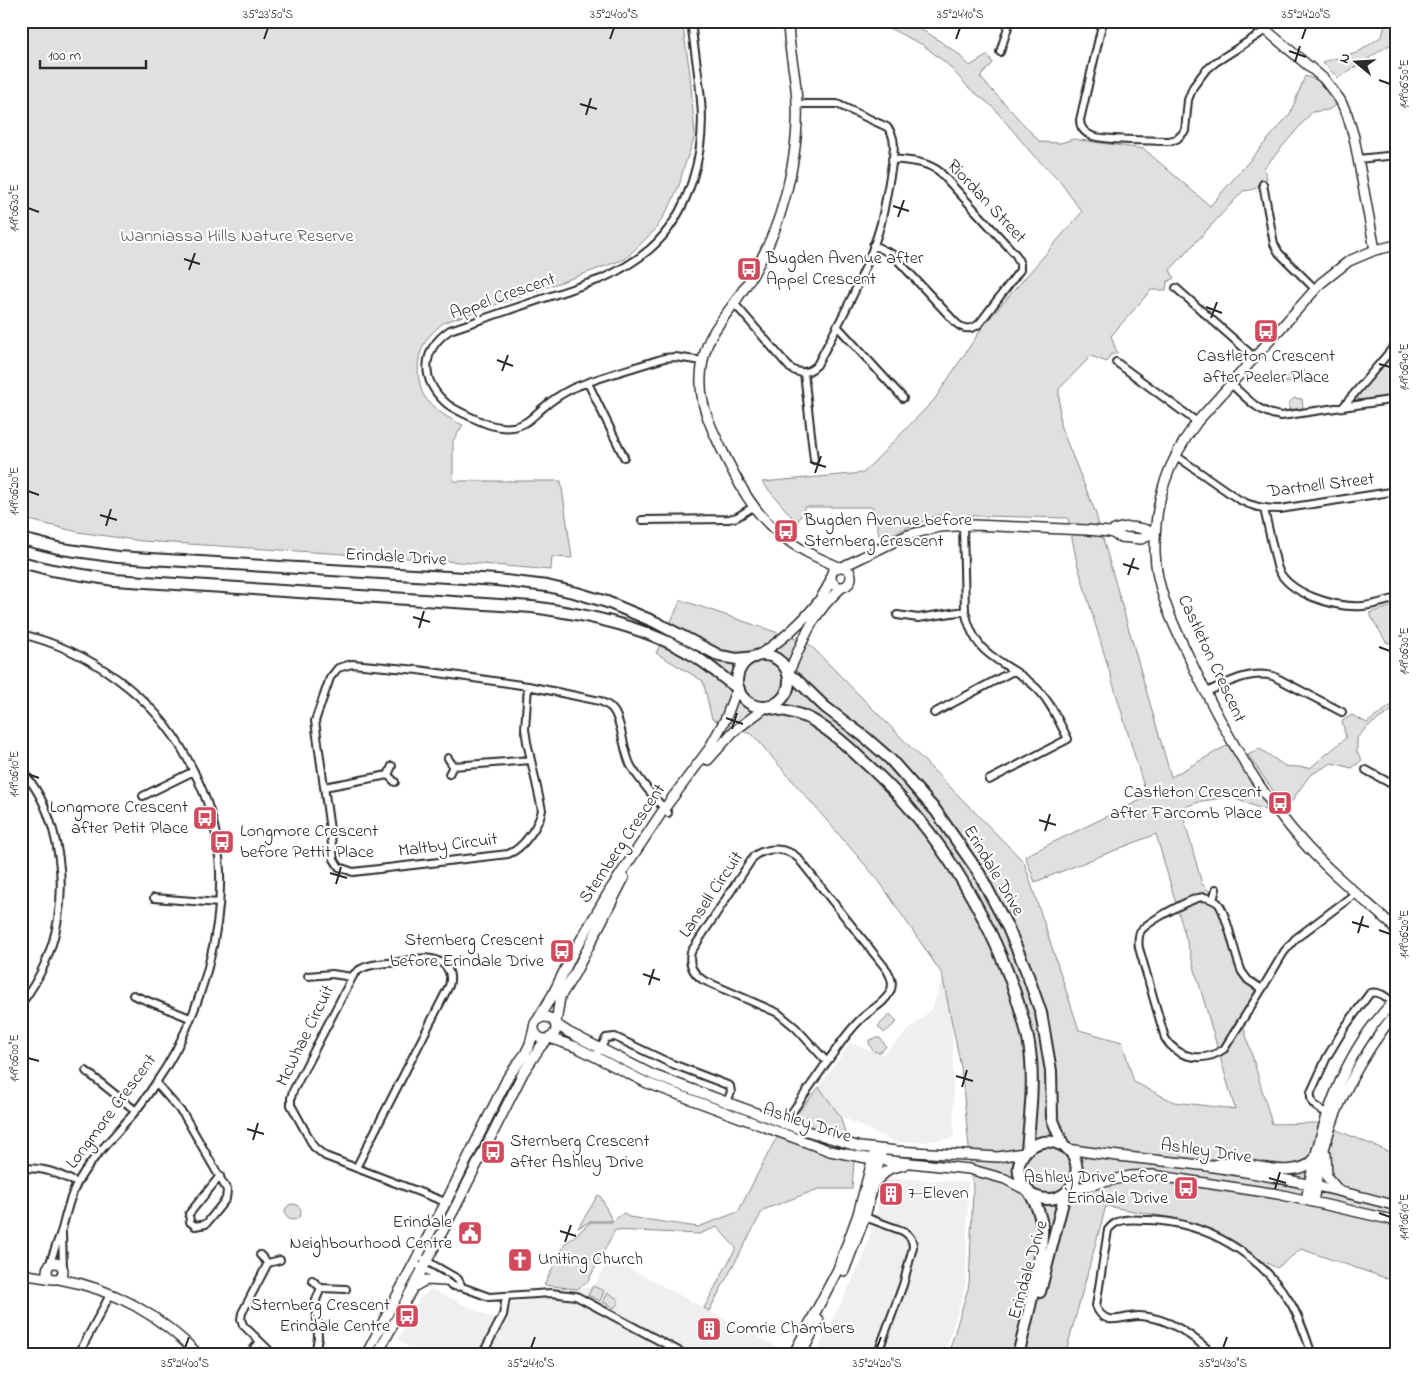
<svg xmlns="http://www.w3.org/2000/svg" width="1418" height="1376" viewBox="0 0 1418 1376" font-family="'Indie Flower',sans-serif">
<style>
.built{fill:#efefef}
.green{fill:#e0e0e0;stroke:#868686}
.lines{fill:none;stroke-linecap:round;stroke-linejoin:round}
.street-casing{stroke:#2b2b2b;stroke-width:10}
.secondary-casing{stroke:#2b2b2b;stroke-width:12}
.primary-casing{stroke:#2b2b2b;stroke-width:14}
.street{stroke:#fff;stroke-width:6}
.secondary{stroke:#fff;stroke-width:9}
.primary{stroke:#fff;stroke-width:10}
.ticks{fill:none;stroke:#2b2b2b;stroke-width:2}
.labels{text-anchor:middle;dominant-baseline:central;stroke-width:4.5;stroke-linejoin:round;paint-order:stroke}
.street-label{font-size:18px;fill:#2b2b2b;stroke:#fff}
.park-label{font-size:18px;fill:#585858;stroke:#fff}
.poi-label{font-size:18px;fill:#2b2b2b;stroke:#fff;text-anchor:start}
.neatline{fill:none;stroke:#2b2b2b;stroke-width:2}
.ticks-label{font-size:12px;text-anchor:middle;fill:#2b2b2b}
</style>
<rect width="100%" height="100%" fill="#fff"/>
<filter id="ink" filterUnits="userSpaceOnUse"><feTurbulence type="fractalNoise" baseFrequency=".02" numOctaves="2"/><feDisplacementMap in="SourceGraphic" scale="10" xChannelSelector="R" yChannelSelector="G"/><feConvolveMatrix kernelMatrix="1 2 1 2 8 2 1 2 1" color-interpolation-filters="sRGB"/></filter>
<g filter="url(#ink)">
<!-- built -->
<path class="built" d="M942,979L949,999L952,1021L954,1138L924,1142H894L840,1116L819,1087L850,1043L882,1055L932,1009Z
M886,1178L968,1182L966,1284L944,1355H815L863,1259Z
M610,1258L792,1355H417L398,1339L420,1298L431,1289L494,1319L511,1304L594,1286Z"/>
<!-- green -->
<path class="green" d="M21,21H682L690,74L695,136L683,170L680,183L671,204L655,230L625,259L556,284L445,322C425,335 415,355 419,379C420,384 421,390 423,394C431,408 449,419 463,425L453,441V481H561L572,558L552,557L551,570L436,560L142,541L78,532L21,518Z
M875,21H903L931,35L957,53L970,66L988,55L993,63L980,77L1040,142L1061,143L1073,139L1144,149L1210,206L1290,114L1305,76L1317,80L1338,104L1328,110L1312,112L1264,168L1267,178C1260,188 1254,190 1243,191L1170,270L1174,278L1167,282L1166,290H1151L1111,336L1117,353L1110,355L1107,362L1091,356L1059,389L1060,425L1095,511L1171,777L1228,745L1273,813L1230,797L1202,801L1181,808L1202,884L1215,897L1241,976L1256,992L1244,1028L1272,1124L1320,1123L1397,1155V1282L1301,1249L1277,1268L1172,1218L1106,1206L1065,1355H948L969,1285L973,1188L961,1067L942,974L879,881L753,735L712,719L703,681L656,653L681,600L808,643L1024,862L1079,1030L1122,1042L1134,1082L1174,1102L1235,1109L1156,834L1035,882L1025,856L1147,797L1077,563L1068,518L938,515L880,539L873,507H805L797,523L762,482L863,473L934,400L984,325L1082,212L1058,179L1034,156L993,107L969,88L946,63L923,45Z
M1386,21H1397V40L1338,78L1322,62L1357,53L1382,36Z
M1397,346V396L1363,402L1359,400L1356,396Z
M1304,370L1306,378L1291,379V382L1286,383V376Z
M1294,398L1302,399L1303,408L1289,410V403Z
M1393,606L1397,622V645L1386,642L1369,613Z
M1397,701V707L1367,727L1357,738V752L1362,760L1352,768L1332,763L1310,775L1286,809L1248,755L1260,749L1285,766L1310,768L1346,738L1342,721L1352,715L1367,723Z
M890,1014L897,1022L884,1033L878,1026Z
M877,1038H880L886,1046C879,1058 869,1051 869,1040Z
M819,1087L840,1116L854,1162L852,1189H818L763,1210L709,1311L704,1308L736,1248L717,1227L699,1234L615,1230L587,1283L577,1289L544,1285L565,1244L591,1222H611L624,1213L629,1217L698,1227L738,1212L774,1142Z
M598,1195L601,1197L612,1221H591L578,1228Z
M285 1212a8 8 0 1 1 16 0a8 8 0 1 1-16 0Z
M593,1286L604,1291L600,1301L588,1295Z
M608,1293L618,1299V1304L614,1308L603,1302Z"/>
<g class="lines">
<defs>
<path id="street" d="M691,21C694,48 699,75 701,101C706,152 689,215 650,249C635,262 619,271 601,279L450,330C421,350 420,380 446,403C454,410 464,413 473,418C486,424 498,429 513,427C527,425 534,415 544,407C553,399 563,393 573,388C602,376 634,368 664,358L675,357L703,361
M1103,21L1080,120C1080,127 1084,132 1090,135C1100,141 1154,140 1169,141L1177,139L1185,131L1188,100L1193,87L1205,71L1216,62L1266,30
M1000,52L1010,21
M1358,159L1397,155
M1263,184L1274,244L1279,253L1315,289
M873,245L892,254L956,323C964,330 971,330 979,324L1020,270V264L1016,255L940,172C926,161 910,161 892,159
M1176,288L1254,357
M734,303L790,368C800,375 809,373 817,365C841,319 867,273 881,223C885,205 888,188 891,170C893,156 898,138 887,127L837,104H797
M837,326L903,398
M1116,362L1197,422
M804,373L814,460
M588,383L624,457
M1231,384C1247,398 1258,413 1281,416L1397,399
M1343,407L1397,343
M1175,455L1238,499C1252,507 1264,509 1280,509L1397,491
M1264,509L1277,566C1286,594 1336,608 1363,606C1375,605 1386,601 1397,598
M642,520L729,519L737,517L753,507
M963,525L965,611C976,660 1001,657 1032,684C1049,698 1058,720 1068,739L989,780
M897,615L918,618L965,611
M21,634C89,650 154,696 187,758C201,784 213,812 217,842C230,920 200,1020 155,1084C146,1098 136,1112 124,1124C110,1141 94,1156 82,1175C71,1192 67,1210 62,1229C58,1241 53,1253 49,1266
M528,686L418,670L352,664L338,668L330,678L315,721L334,859L339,867L353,872L508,854C523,849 539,825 542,810L527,742L525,729L528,686L600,701C605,704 610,705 613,710C622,721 623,751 631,766C641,783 655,798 668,813
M1206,692C1228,683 1249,670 1273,676L1342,712
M934,713L1013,671
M448,758L453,766
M21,770C37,787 47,808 53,830C70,891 59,954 21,1004
M1366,770L1397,787
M449,774L453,766L531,760
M388,775L395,782
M324,787L388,775L392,766
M143,796L194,771
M154,898L219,903
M1213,900L1216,889
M1390,923L1397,916
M308,976L332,974L352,977
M1262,989L1224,1049C1204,1063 1178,1059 1165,1038L1139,948C1138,942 1138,938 1140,932C1145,923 1192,897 1204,897C1208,898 1214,900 1218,903C1227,913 1235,957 1242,972L1248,980L1262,989L1284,952L1295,939L1356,893
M133,995L190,1018
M596,1057L606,1038L615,1037L670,1063L730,1086L731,1092L726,1104
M86,1071L136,1111
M156,1083L184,1115L227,1190L226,1199L206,1224L195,1226L190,1222L189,1214L220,1176
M1332,1115C1320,1110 1309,1106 1311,1092L1327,1057L1345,1027L1370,993C1381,990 1389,1000 1397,1006
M783,1125L827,1062L796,1028L778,1013L703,980C693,973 688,965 691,952L754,856C767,847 786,847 798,858L887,970C891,977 894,984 890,992C885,1003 870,1010 861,1019C848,1031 838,1047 827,1062
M21,1168C46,1168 55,1172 77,1183
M356,1168L449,986C451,979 451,974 447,968C435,953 414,959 398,962C383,964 365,963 354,974L293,1091L291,1098V1105L314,1147L325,1156L448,1203
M862,1216L903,1231C909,1235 913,1239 913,1247L903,1285L877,1355
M62,1233L63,1268
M260,1255L268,1263
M418,1256L458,1279L462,1287
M414,1263L453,1286L462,1287L489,1297L551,1293L576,1296L686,1355
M312,1280L321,1288L316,1300L318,1337L315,1355
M321,1288L346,1289
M78,1355L111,1293
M248,1355L260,1342
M274,1355L243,1325L241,1319L242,1313L268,1263L280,1260
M482,1355L503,1315L506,1297
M1215,1355C1192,1336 1171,1318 1140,1316C1130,1315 1119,1321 1109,1319C1102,1317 1098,1312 1096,1306L1108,1230C1118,1216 1133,1220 1149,1220C1206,1222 1260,1254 1290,1302C1300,1318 1306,1337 1312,1355"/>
<path id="secondary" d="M788,21C788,44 794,66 796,89C800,126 794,165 784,201C775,235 758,269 737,299C727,314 715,326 708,343C701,362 699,383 703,402C706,418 714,433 721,448C737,480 751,511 780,534C797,549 818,558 839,567
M1258,21L1266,30L1324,79L1340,100L1347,114L1354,137L1375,250
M1397,245L1375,250L1349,261L1321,283L1197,422C1167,462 1154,502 1155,552C1156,588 1172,622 1187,653C1216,716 1255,788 1301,840C1328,871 1360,896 1390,923L1397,925
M1110,532C1126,524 1140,527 1155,533
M831 577a10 10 0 1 1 20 0a10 10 0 1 1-20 0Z
M842,567L908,535L940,527L973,525L1087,530L1110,532L1120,537L1141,539L1155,533
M757,656C784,640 820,608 831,579
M788,674C804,638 812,614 842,587
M708,760L733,732L766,707
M1390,923L1397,933
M534 1028a11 11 0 1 1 22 0a11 11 0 1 1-22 0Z
M538,1019L553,994L572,955L610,890L664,809L709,749L726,718L734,696L739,690
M556,1023L560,997L575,973L624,878
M556,1024L568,1032L653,1075L797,1128L860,1147L897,1151L998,1157L1024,1153
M550,1038L576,1047L647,1083L830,1151L872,1159L969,1169L1005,1179L1026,1190
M1068,1149C1114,1157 1161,1160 1207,1166C1271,1175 1335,1189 1397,1206
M1326,1154L1327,1177L1339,1191
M1211,1166C1217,1164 1224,1162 1230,1162C1252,1164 1298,1180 1314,1159
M875,1182L889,1169L904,1165
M1069,1190L1130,1176L1152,1175L1278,1194L1397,1221
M1306,1200C1320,1126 1341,1053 1397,998
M1313,1202C1316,1184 1319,1166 1324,1149C1337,1099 1365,1051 1397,1011
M47 1271a8 8 0 1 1 16 0a8 8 0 1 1-16 0Z
M844,1271L865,1217L881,1155
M21,1274L53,1279
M59,1279C115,1289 159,1315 199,1355
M415,1286L426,1280L444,1281
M366,1355L446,1202L508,1077L525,1054L530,1044L534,1028
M377,1355L456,1206L523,1073L541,1046L549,1038
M793,1355L838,1269L858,1214L874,1154
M801,1355L819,1320"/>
<path id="primary" d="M21,539L62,549L118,557L497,580L547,586L577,593L607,602L655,622L720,656L737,659L755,657
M21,562L52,570L114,580L532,607C590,615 649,627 699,659C713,668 725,680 739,689
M737 681a26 26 0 1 1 52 0a26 26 0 1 1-52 0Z
M788,675L796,679L825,707L866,738L890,759L936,811L979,873L1008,928L1026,970L1041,1013L1051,1071L1052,1118L1063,1145
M767,707C783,710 800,713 814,721C831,732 847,745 861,759C927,817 977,893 1009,976C1017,998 1025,1021 1029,1044C1035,1079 1030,1115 1027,1150
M1040,1292L1065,1194
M1018,1355C1026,1324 1034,1293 1039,1261C1040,1250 1043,1239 1042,1227C1041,1217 1036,1204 1031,1195C1024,1183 1015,1176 1020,1161C1026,1144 1046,1137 1061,1145C1093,1159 1072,1216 1030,1194"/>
</defs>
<!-- street casing -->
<use href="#street" class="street-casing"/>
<!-- secondary casing -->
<use href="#secondary" class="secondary-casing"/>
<!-- primary casing -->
<use href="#primary" class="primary-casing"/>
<!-- street -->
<use href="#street" class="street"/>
<!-- secondary -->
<use href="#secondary" class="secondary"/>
<!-- primary -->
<use href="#primary" class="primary"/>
</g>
</g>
<!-- ticks -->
<path class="ticks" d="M264,39L268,28M610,39L614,28M956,39L960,28M1302,39L1306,28M1289,51L1306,57M1295,62L1300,46M1379,80L1390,84M580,104L597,109M586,115L591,98M893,206L909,211M28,208L39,212M898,217L904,200M184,259L200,264M189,270L195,253M1206,307L1222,313M1211,318L1217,302M497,360L513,366M1379,364L1390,367M502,371L508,355M810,462L826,467M815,473L821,456M28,491L39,495M100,515L117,520M106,526L111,509M1123,564L1139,569M1128,575L1134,558M413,617L430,622M419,628L424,611M1379,647L1390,651M726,718L743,724M732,729L737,713M28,774L39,778M1039,820L1056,825M1045,831L1050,814M330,873L347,878M336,884L341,867M1352,922L1369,927M1379,930L1390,934M1358,933L1363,916M643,974L660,980M649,985L654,969M28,1058L39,1061M956,1076L973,1081M962,1087L967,1070M247,1129L264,1134M253,1140L258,1123M1269,1178L1286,1183M1275,1189L1280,1172M1379,1213L1390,1217M560,1231L576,1236M565,1242L571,1225M185,1348L189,1337M531,1348L535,1337M877,1348L881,1337M1223,1348L1227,1337"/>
<!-- icons -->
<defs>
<symbol id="bus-square" viewBox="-11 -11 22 22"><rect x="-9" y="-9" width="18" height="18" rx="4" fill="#d1495b" stroke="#fff"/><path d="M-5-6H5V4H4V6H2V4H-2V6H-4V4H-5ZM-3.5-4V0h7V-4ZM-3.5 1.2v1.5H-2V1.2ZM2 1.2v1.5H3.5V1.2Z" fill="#fff"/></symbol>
<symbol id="building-square" viewBox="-11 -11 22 22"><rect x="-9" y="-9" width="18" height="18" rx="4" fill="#d1495b" stroke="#fff"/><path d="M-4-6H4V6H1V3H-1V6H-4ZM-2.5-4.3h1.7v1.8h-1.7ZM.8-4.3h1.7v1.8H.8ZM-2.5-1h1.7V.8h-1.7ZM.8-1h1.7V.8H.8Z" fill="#fff"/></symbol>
<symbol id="civic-square" viewBox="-11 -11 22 22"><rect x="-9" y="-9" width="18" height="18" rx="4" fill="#d1495b" stroke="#fff"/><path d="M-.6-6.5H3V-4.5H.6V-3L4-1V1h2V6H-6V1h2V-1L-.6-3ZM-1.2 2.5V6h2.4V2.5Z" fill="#fff"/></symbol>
<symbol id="church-square" viewBox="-11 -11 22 22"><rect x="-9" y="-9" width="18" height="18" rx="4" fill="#d1495b" stroke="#fff"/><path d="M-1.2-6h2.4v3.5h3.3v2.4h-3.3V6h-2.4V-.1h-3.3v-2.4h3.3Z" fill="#fff"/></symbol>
</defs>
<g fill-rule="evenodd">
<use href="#bus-square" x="735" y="255" width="28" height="28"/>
<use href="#bus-square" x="1252" y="317" width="28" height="28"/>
<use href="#bus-square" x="772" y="517" width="28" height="28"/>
<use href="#bus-square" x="1266" y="789" width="28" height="28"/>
<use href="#bus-square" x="191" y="804" width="28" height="28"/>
<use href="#bus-square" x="208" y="828" width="28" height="28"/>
<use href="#bus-square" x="548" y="937" width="28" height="28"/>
<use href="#bus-square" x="479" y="1138" width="28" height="28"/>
<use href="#bus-square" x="1172" y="1174" width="28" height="28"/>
<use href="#building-square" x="877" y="1180" width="28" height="28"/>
<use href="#civic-square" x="456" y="1219" width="28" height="28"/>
<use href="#church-square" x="506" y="1246" width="28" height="28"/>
<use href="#bus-square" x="393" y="1302" width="28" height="28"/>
<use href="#building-square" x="695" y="1315" width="28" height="28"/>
</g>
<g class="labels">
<!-- street labels -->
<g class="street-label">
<text transform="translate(986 202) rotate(47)">Riordan Street</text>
<text transform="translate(503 297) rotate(-19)">Appel Crescent</text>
<text transform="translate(1321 486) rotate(-7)">Dartnell Street</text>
<text transform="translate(396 558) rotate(3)">Erindale Drive</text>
<text transform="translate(1211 659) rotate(65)">Castleton Crescent</text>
<text transform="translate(623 844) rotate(-56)">Sternberg Crescent</text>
<text transform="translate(448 846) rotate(-7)">Maltby Circuit</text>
<text transform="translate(993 871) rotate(59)">Erindale Drive</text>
<text transform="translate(712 895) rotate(-56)">Lansell Circuit</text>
<text transform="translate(306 1036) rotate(-64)">McWhae Circuit</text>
<text transform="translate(112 1112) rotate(-53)">Longmore Crescent</text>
<text transform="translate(807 1124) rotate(18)">Ashley Drive</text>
<text transform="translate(1206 1152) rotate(8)">Ashley Drive</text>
<text transform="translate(1029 1270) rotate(-74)">Erindale Drive</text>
</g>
<!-- park labels -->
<g class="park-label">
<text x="237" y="237">Wanniassa Hills Nature Reserve</text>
</g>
<!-- poi labels -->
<g class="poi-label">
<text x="766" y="259">Bugden Avenue after<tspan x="766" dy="21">Appel Crescent</tspan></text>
<text x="1266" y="357" text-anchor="middle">Castleton Crescent<tspan x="1266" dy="21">after Peeler Place</tspan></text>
<text x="804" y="521">Bugden Avenue before<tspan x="804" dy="21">Sternberg Crescent</tspan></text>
<text x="1262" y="793" text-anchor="end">Castleton Crescent<tspan x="1262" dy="21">after Farcomb Place</tspan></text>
<text x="188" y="808" text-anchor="end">Longmore Crescent<tspan x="188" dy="21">after Petit Place</tspan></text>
<text x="240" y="832">Longmore Crescent<tspan x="240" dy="21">before Pettit Place</tspan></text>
<text x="544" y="941" text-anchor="end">Sternberg Crescent<tspan x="544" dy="21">before Erindale Drive</tspan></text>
<text x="510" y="1142">Sternberg Crescent<tspan x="510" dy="21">after Ashley Drive</tspan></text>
<text x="1168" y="1178" text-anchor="end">Ashley Drive before<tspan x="1168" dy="21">Erindale Drive</tspan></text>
<text x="908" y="1194">7-Eleven</text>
<text x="452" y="1223" text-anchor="end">Erindale<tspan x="452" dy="21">Neighbourhood Centre</tspan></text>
<text x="538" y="1260">Uniting Church</text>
<text x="390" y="1306" text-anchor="end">Sternberg Crescent<tspan x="390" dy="21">Erindale Centre</tspan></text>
<text x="726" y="1329">Comrie Chambers</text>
</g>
</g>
<!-- margin -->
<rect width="1418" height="1376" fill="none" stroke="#fff" stroke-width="55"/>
<!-- north arrow -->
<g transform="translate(1356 62) rotate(288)" stroke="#ffffff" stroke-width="4" paint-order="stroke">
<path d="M0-4L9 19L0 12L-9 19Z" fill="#2b2b2b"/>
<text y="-8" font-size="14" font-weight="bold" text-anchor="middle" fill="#2b2b2b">N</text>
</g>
<!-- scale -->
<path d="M40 60v8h106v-8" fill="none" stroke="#2b2b2b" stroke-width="2.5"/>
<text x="48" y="60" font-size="15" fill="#2b2b2b" stroke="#ffffff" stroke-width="4" paint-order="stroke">100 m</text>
<rect x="28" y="28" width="1362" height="1320" class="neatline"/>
<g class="ticks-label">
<text x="268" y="18">35°23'50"S</text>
<text x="614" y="18">35°24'00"S</text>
<text x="960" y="18">35°24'10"S</text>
<text x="1306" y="18">35°24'20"S</text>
<text transform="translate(1404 84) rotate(-90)" y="4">149°06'50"E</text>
<text transform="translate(14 208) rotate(-90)" y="4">149°06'30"E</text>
<text transform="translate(1404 367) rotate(-90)" y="4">149°06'40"E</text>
<text transform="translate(14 491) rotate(-90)" y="4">149°06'20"E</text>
<text transform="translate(1404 651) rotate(-90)" y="4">149°06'30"E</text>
<text transform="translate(14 774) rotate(-90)" y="4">149°06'10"E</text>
<text transform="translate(1404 934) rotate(-90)" y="4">149°06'20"E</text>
<text transform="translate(14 1058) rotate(-90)" y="4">149°06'00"E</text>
<text transform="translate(1404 1217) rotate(-90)" y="4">149°06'10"E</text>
<text x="185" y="1367">35°24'00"S</text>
<text x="531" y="1367">35°24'10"S</text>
<text x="877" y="1367">35°24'20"S</text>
<text x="1223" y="1367">35°24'30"S</text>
</g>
</svg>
